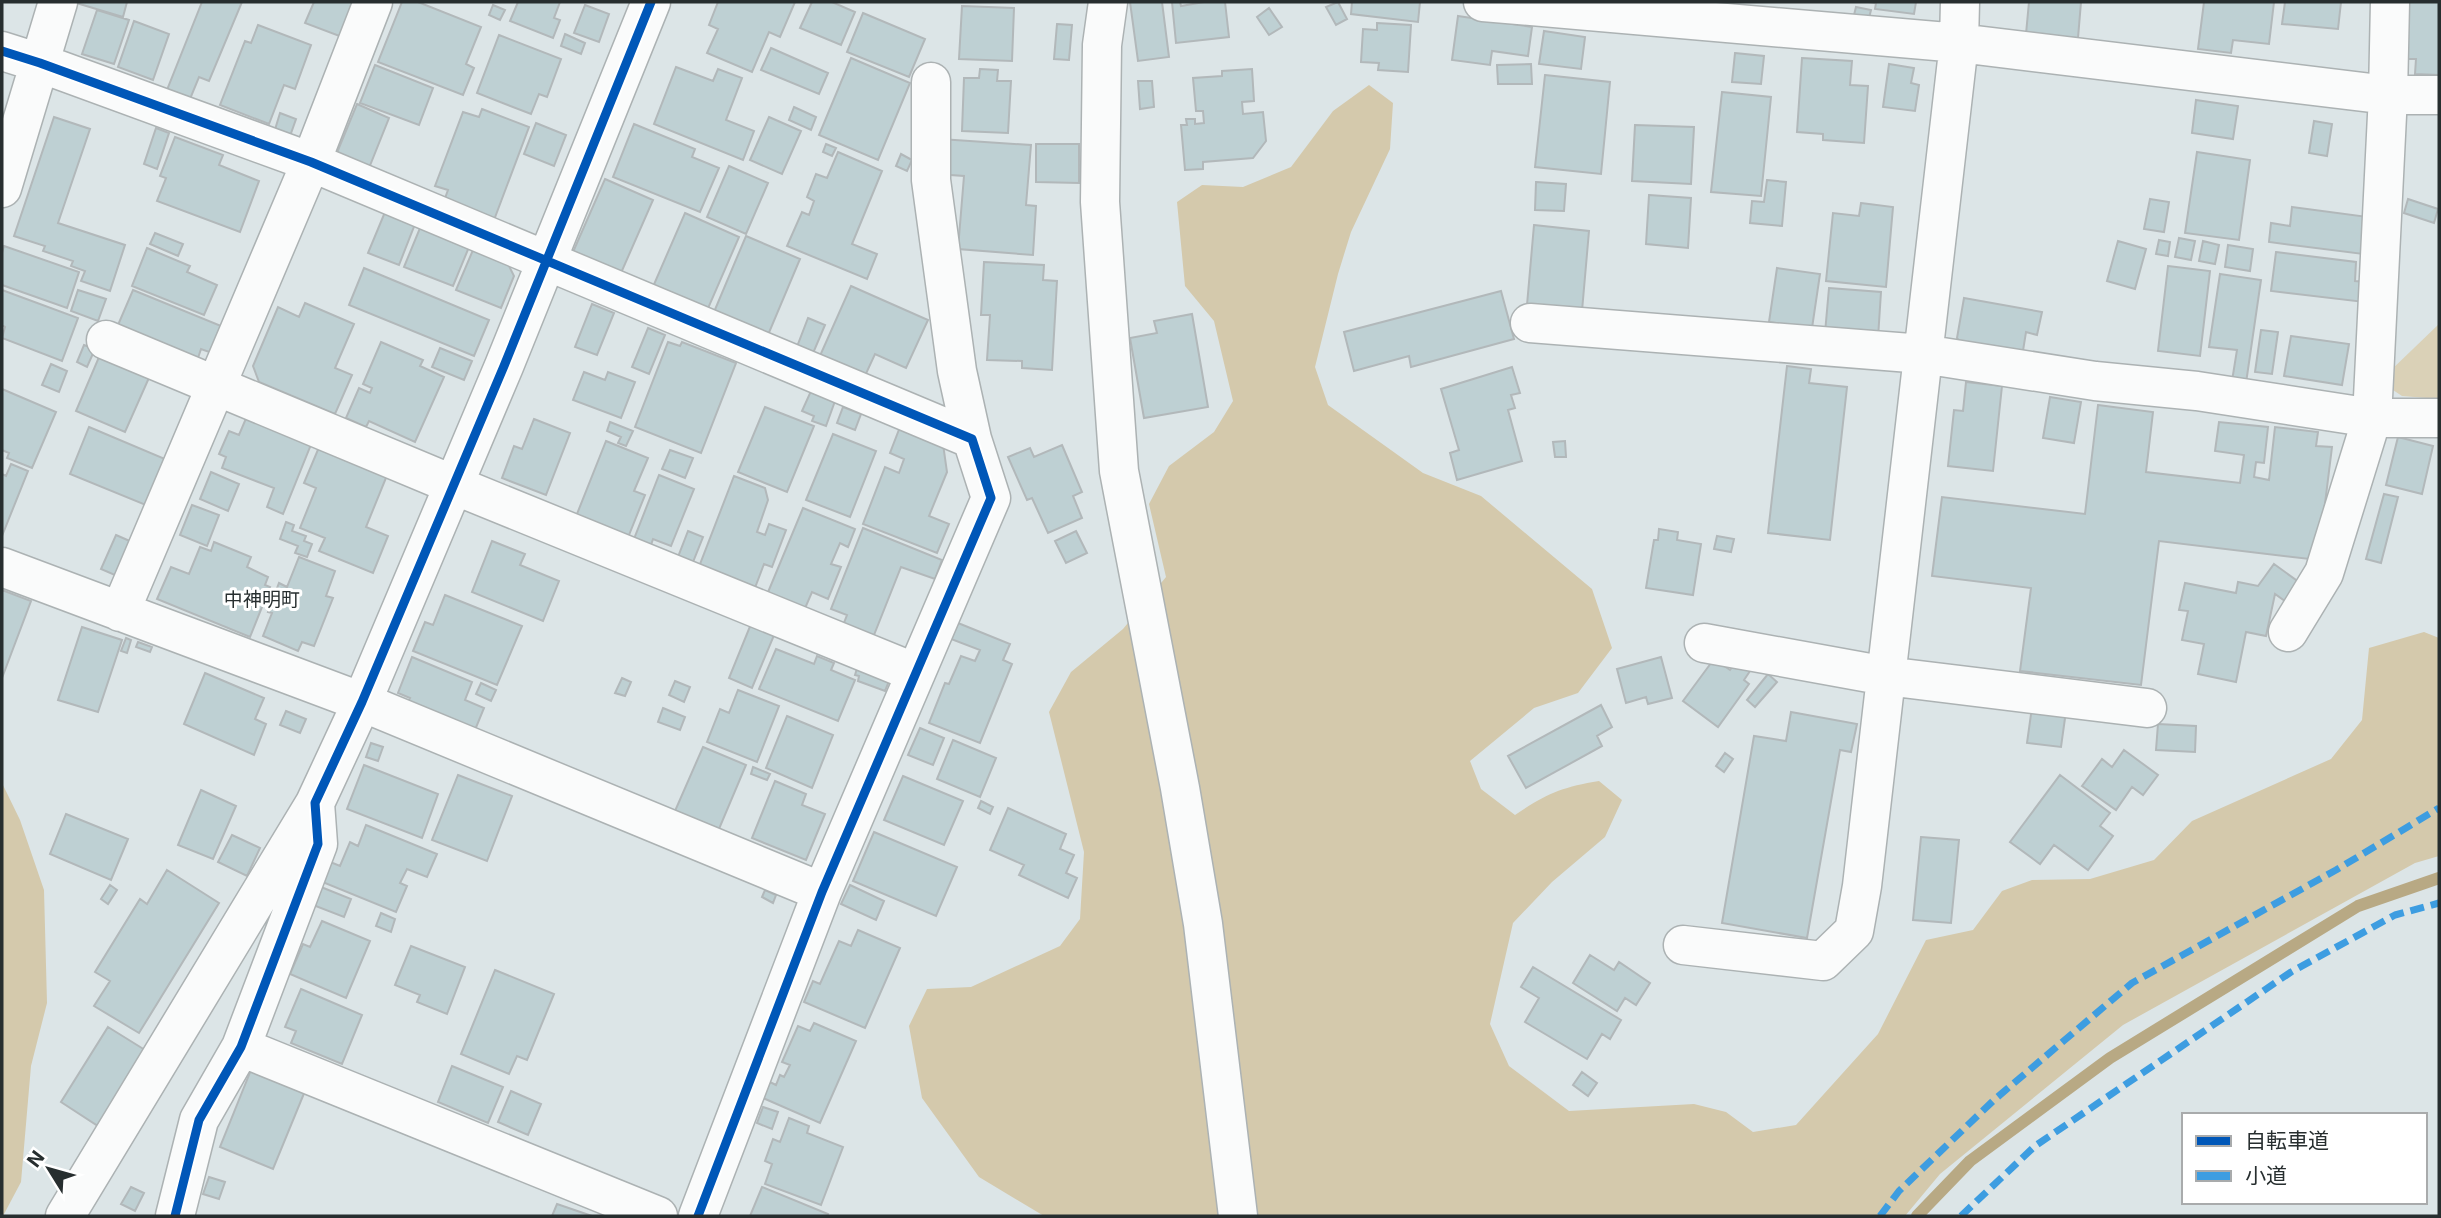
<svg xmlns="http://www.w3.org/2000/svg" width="2441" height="1218" viewBox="0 0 2441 1218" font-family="Inter,'Noto Sans JP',sans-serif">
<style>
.green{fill:#dad1b7}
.forest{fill:#d4c9ac}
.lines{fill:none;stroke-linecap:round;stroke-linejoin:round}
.stream{stroke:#b8a984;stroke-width:12}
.building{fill:#bed0d3;stroke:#b2b8ba;stroke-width:2}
.minor-casing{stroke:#acb2b3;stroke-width:41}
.minor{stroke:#fafbfb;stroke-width:38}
.quiet{stroke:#3d9de1;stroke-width:7;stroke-dasharray:14 7;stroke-linecap:butt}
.cycleway-casing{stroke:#fff;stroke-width:13}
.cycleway{stroke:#0057b8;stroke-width:9}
.labels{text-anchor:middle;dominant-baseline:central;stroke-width:6;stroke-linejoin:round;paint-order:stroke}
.neighbourhood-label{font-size:19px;fill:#272e2f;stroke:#fff}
</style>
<rect width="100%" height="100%" fill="#dce5e7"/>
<!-- green -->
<path class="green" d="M2439,324V399L2402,396L2393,390L2388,373Z"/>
<!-- forest -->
<path class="forest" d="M1369,85L1393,103L1390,149L1351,232L1338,274L1315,367L1328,405L1423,473L1481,496L1592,589L1612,648L1578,693L1534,708L1470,761L1481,789L1515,815C1546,794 1562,787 1599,781L1622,800L1605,837L1552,882L1513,923L1490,1024L1509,1066L1569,1111L1694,1104L1726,1112L1753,1132L1796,1125L1878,1034L1926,940L1973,930L2002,891L2032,880L2090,879L2154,860L2192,821L2331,759L2362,720L2369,648L2424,632L2439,638V856L2415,863L2123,1025L1940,1174L1905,1216H1044L979,1177L922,1098L909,1026L927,989L971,987L1060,946L1080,919L1084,852L1049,712L1071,672L1123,629L1166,577L1149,504L1169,466L1214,432L1233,401L1214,321L1185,286L1177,202L1202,185L1243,187L1291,167L1333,111Z
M2,783L20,820L44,890L47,1003L31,1066L21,1182L3,1216Z"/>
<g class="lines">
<!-- stream -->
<path class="stream" d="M1917,1216L1970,1161L2110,1058L2358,906L2439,878"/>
</g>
<!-- building -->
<path class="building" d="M73,2H127L123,17Z
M202,2H242L209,81L199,77L190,99L167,90Z
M314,2H355L342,37L305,23Z
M402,2H418L481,27L466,64L474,68L463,95L378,62Z
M518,2H560L554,18L560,20L553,38L510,21Z
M718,2H795L780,37L769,32L752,72L707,53L718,29L709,25Z
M812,2H832L855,12L841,45L800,28Z
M1130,2H1162L1169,57L1138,61Z
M1172,2H1180L1181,6L1204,2H1225L1229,37L1176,43Z
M1338,2L1347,19L1336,25L1326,7Z
M1352,2H1420L1418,22L1351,14Z
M1868,2H1916L1914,14L1875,9L1876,3Z
M2029,2H2081L2078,38L2026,34Z
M2204,2H2274L2269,44L2233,40L2231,53L2198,49Z
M2285,2H2341L2338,29L2282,24Z
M2406,2H2439V75L2415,74L2416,59H2405Z
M493,5L505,10L500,20L489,15Z
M585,5L609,14L599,42L574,33Z
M962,6L1014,8L1012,61L959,59Z
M1856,7L1871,10L1867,26L1852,23Z
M1269,8L1282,27L1269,35L1257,17Z
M97,10L129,20L114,64L82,54Z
M863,13L925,39L909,77L847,52Z
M1458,16L1532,27L1528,56L1492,51L1490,65L1452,60Z
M134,21L169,34L153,80L118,67Z
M1377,23L1411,25L1408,72L1378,70L1379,63L1361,62L1363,29L1377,30Z
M1057,24L1072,25L1069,60L1054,59Z
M258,25L311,45L295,89L284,85L269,124L220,105L245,41L251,43Z
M1544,31L1585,37L1581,69L1539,64Z
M565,34L585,43L581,54L561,46Z
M499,35L561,59L547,97L539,94L531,114L477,93Z
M771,48L828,73L819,94L761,70Z
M1735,53L1764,56L1761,84L1732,82Z
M851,58L910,83L878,160L819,135Z
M1802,58L1852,61L1850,85L1868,86L1864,143L1823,140V134L1797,132Z
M1531,64L1532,84H1498L1497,65Z
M1889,64L1914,68L1911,83L1919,85L1915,111L1883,107Z
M375,65L433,88L419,125L360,103Z
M676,67L713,81L718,69L742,78L726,120L754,131L743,160L654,124Z
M980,69L998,70L997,81H1011L1008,133L962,131L964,78H979Z
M1252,69L1254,101L1242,102L1243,114L1263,112L1266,141L1253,158L1203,162V169L1185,170L1181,125H1187L1186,119H1195V124L1204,123L1203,111H1196L1193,78L1222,76V71Z
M1545,75L1610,82L1601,174L1535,167Z
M1138,81H1152L1154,107L1140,109Z
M1722,92L1771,97L1761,196L1711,192Z
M2196,100L2238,106L2233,139L2192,133Z
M357,104L389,118L369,168L336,155Z
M794,107L816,117L811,130L789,120Z
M482,109L529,127L494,220L444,201L448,190L435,186L463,112L479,117Z
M280,113L296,119L289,139L274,133Z
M54,117L90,129L58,223L125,245L110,291L81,281L85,271L71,266L73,261L43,251L45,246L14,236Z
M769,117L801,131L782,174L750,160Z
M2314,121L2332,124L2327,156L2309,153Z
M536,123L566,135L554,166L524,154Z
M634,124L695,149L692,157L719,168L700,212L613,177Z
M1635,125L1694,127L1691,184L1632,181Z
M156,128L169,133L157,169L144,164Z
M175,137L223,155L219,165L259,181L240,232L157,201L166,178L160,176Z
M940,139L1031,145L1026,205L1036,206L1033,255L958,249L964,176L937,174Z
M826,144L836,148L832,156L823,152Z
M1036,144H1079V183L1036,182Z
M838,152L882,171L852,244L877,254L867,279L787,246L802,212L809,215L814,201L807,197L816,174L827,178Z
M2197,152L2250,160L2239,240L2185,233Z
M901,154L912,160L907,171L896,166Z
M729,166L768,183L746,234L707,217Z
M605,179L653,200L621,273L573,252Z
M1767,180L1786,182L1782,226L1750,223L1752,201L1764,202Z
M1536,182L1566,184L1564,211L1535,210Z
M1649,195L1691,198L1688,248L1646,244Z
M2150,199L2169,202L2164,232L2144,229Z
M2408,199L2438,209L2434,223L2404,213Z
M1861,203L1893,207L1886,287L1826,281L1833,213L1859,216Z
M2292,207L2368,217L2363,254L2269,242L2271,223L2290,226Z
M385,212L415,224L399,265L368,253Z
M685,213L739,237L706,313L652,289Z
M1534,225L1589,231L1582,311L1527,305Z
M420,228L469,247L453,286L404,267Z
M155,233L183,244L178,256L150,244Z
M746,236L800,259L768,335L714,312Z
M2179,238L2195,241L2191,260L2175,257Z
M2159,240L2170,242L2168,256L2156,254Z
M2118,241L2146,249L2135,289L2107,281Z
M2203,241L2219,245L2215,264L2199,261Z
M2228,245L2253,249L2250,271L2225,267Z
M4,246L79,272L67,308L2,285V253Z
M147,248L190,266L187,272L217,285L204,315L132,286Z
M473,250L508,264L514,276L501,308L456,290Z
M2276,252L2356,262L2355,281L2367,282L2364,302L2271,291Z
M984,262L1044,265L1043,280L1057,281L1052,370L1022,368V361L987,360L990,315H981Z
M2168,266L2210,271L2200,356L2158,351Z
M364,268L489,320L474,356L349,305Z
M1777,268L1820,274L1812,328L1769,322Z
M2220,274L2261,280L2246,383L2232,381L2237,350L2209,347Z
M851,286L928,320L906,368L875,354L864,378L819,358Z
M1829,288L1881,292L1878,338L1825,333Z
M2,290L78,318L62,361L2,338L5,327L2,325Z
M78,290L106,299L98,321L71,311Z
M133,290L226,328L215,354L201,349L198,358L118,325Z
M1501,291L1514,339L1411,367L1409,356L1354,371L1344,332Z
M1964,298L2042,312L2037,335L2026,332L2022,357L1963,346L1957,338Z
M305,303L354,324L335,368L352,375L335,414L259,382L253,366L278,307L299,317Z
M592,304L614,313L597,355L575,347Z
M1192,314L1208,407L1144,418L1130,338L1157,333L1154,321Z
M808,318L825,325L811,358L795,352Z
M648,328L665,335L649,374L632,367Z
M2261,330L2278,332L2272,374L2255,372Z
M2291,336L2349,344L2342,385L2284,376Z
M381,342L423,360L420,366L444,377L415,442L369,421L366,427L346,418L359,388L370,393L372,388L363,384Z
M668,342L680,346L682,342L736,363L701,453L635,427Z
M84,345L95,349L87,367L77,362Z
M440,348L472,361L464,380L432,367Z
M102,350L152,371L125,432L76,411Z
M51,364L67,371L59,392L42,385Z
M1787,366L1811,369L1809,383L1847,387L1830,540L1768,533Z
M1512,367L1520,393L1511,395L1515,408L1508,410L1522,461L1457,480L1450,453L1459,450L1441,389Z
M584,372L605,380L608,372L635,382L621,418L573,400Z
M1966,382L2002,386L1993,471L1948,466L1954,410L1963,411Z
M2,389L56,412L32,468L7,458L9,453L2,450Z
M811,391L835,401L826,426L812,421L814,416L802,411Z
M2050,397L2081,402L2074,443L2043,438Z
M2098,405L2153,412L2146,472L2240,483L2244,455L2215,451L2219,422L2268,427L2264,463L2256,462L2254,477L2269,480L2275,427L2318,432L2316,446L2332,447L2318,560L2159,541L2141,685L2020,671L2031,588L1932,576L1942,497L2085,514Z
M765,407L814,426L787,492L738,472Z
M843,407L861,414L855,430L837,423Z
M247,416L312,442L283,514L267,507L274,488L222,468L226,457L219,454L229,431L239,435Z
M534,419L570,433L546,495L502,478L514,446L522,449Z
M610,422L633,431L626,446L618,443L621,437L607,431Z
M89,427L165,459L153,508L70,474Z
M900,427L943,444L947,472L929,516L949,524L937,553L863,524L885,467L899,473L904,459L890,453Z
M833,434L876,451L850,517L806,500Z
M2398,437L2433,446L2422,494L2386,485Z
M322,440L390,468L366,527L388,536L373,573L319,551L325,538L300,528L316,488L304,483Z
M606,441L648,458L634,491L645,495L627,540L575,519Z
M1565,441L1566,457H1555L1553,442Z
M1062,445L1082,492L1073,496L1082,518L1048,533L1032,498L1027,500L1008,457L1030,448L1034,457Z
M670,450L693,458L685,478L662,469Z
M11,464L28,471L2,536V474L6,476Z
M211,472L239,484L228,511L200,499Z
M659,475L694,489L671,546L653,539L651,545L634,539Z
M734,476L765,488L768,500L757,532L765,535L769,524L786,530L772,567L764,564L753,593L697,572Z
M2384,494L2398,497L2381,563L2366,559Z
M192,505L219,515L207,546L180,535Z
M803,508L855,529L848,547L840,543L831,564L841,567L828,599L812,592L803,613L766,597Z
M286,522L294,525L292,531L306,536L304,541L312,544L307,557L295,553L298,546L280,539Z
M863,528L942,560L935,579L901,567L872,640L842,628L847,615L831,609Z
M1659,529L1678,532L1677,540L1701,544L1693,595L1646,588L1654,540H1658Z
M688,531L703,537L693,562L678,557Z
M1076,531L1087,553L1066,563L1055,541Z
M116,535L139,545L124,579L101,569Z
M1717,536L1734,539L1731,552L1714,549Z
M492,541L525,554L520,565L559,581L543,621L472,592Z
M214,542L251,557L247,567L268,577L265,585L270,587L250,637L157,599L171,567L189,574L200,547L211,551Z
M299,557L335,571L326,596L333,598L314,646L302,642L298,651L263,636L272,613L268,612L279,583L287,587Z
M2274,564L2303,585L2289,604L2275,594L2266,636L2246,632L2236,682L2198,674L2204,644L2182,640L2188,611L2179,610L2185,583L2236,593L2238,582L2258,586Z
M2,590L31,601L2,678Z
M445,595L522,626L497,685L413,651L425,622L433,625Z
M753,619L777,628L752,688L729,678Z
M958,623L1010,644L1003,660L1012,664L980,743L929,723L945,683L949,684L961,656L975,661L980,650L951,639Z
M82,627L122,640L98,712L58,700Z
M126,638L131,640L127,653L121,651Z
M138,642L152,647L150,652L136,647Z
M776,649L814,664L817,656L834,663L831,670L855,680L838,721L759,689Z
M412,657L472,682L465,700L484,708L475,730L407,703L410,698L398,693Z
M1661,657L1672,698L1648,704L1646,697L1626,703L1617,669Z
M1714,659L1730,670L1737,661L1750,671L1744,680L1749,684L1718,727L1683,701Z
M859,662L892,674L885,691L858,681L859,676L855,675Z
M205,673L264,698L255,719L266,724L254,755L184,724Z
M1768,674L1777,682L1755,707L1747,700Z
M622,678L631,682L625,696L615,693Z
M675,681L690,687L684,702L669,695Z
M481,683L496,690L491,701L476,694Z
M738,690L779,706L757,762L707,742L720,709L729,713Z
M1601,705L1612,727L1597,736L1602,746L1526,788L1508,756Z
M2032,707L2066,711L2061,747L2027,743Z
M663,708L685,717L680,730L658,722Z
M286,711L306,719L300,733L280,725Z
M1791,712L1857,724L1851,752L1840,750L1807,938L1722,923L1754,736L1786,741Z
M787,716L833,735L812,788L766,768Z
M2158,724L2196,726L2195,752L2156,750Z
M920,728L944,738L933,765L908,755Z
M953,740L996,758L980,797L937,779Z
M371,743L383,747L378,761L366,757Z
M703,747L746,765L719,829L675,811Z
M2124,750L2158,775L2143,795L2132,787L2116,810L2082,786L2102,759L2112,767Z
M1725,753L1733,759L1724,772L1716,766Z
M364,765L438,794L422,838L347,809Z
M753,767L770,774L767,780L751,774Z
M458,775L512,796L487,861L432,840Z
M2060,775L2110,813L2100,826L2113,836L2088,870L2054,845L2040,864L2010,842Z
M903,776L963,801L944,845L884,820Z
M775,781L806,794L802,805L825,814L806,860L752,838Z
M201,790L236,806L213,859L178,845Z
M981,801L993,807L990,814L978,808Z
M1008,808L1066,834L1060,849L1074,855L1066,873L1077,878L1068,898L1019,875L1024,865L990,850Z
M66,814L128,839L111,880L50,854Z
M366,825L437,854L427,877L407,869L400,883L407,886L396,912L320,881L328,861L340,866L350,842L358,846Z
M874,832L957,867L936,916L853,881Z
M232,835L260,848L247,876L218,862Z
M1921,837L1959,840L1951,923L1913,920Z
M167,870L219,903L139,1033L94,1006L110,981L95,972L140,899L147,904Z
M110,885L117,890L108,904L101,899Z
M850,885L884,901L876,920L841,904Z
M321,887L351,899L344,917L313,905Z
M765,890L776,895L773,903L762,897Z
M381,913L395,919L391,932L376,926Z
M322,921L370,941L346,998L290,974L303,944L310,947Z
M858,930L900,948L865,1028L804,1002L813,981L820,984L839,941L851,946Z
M411,946L465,967L447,1014L417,1002L420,995L395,985Z
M1590,955L1614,970L1619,962L1650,983L1636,1005L1625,998L1617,1011L1573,983Z
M1533,967L1621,1020L1610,1039L1602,1034L1587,1059L1525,1022L1539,998L1521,987Z
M495,970L554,994L527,1060L517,1056L509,1074L461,1054Z
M301,989L362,1015L342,1064L291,1043L296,1031L285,1027Z
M814,1023L856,1041L820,1123L763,1098L770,1082L776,1085L780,1075L784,1077L790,1065L782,1062L798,1026L810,1031Z
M108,1027L145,1050L98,1126L61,1102Z
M452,1066L503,1087L488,1123L438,1102Z
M251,1070L305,1091L273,1169L220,1147Z
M1582,1072L1597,1083L1588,1096L1573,1085Z
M511,1091L541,1104L528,1135L498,1122Z
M763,1107L778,1112L772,1129L757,1123Z
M789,1118L809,1126L807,1133L843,1147L821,1205L765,1184L772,1164L765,1161L773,1139L780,1142Z
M209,1177L225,1182L219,1199L203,1194Z
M131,1187L144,1193L135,1211L121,1204Z
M762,1187L828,1214L827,1216H750Z
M557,1204L592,1216H552Z"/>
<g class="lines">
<defs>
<path id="minor" d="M1108,2L1102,45L1100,202L1119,471L1180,788L1203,924L1238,1216
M1483,2L1959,43L2388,95H2439
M2,51L40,63L311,162L972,439L991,498L822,892L698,1216
M931,82V180L957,371L972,439
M2,188L58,2
M1530,323L1923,354L2095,381L2197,391L2372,418H2439
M106,340L454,485L916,673
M2,567L362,702L822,892
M120,612L311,162L373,2
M2288,632L2324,573L2372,418L2388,95L2390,2
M1704,643L1886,676L2147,708
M1683,945L1823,961L1854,931L1862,886L1959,43L1960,2
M241,1047L658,1216
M65,1216L315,803
M175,1216L199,1120L241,1047L318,844L315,803L362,702L504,366L651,2"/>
</defs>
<!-- minor casing -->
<use href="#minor" class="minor-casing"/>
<!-- minor -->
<use href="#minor" class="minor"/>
<!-- quiet -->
<path class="quiet" d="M1880,1216L1899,1191L1994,1100L2132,983L2336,870L2439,808
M1961,1216L2035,1146L2291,972L2395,915L2439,903"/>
<defs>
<path id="cycleway" d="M2,51L40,63L311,162L972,439L991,498L822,892L698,1216
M175,1216L199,1120L241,1047L318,844L315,803L362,702L504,366L651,2"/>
</defs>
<!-- cycleway casing -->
<use href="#cycleway" class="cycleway-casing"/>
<!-- cycleway -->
<use href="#cycleway" class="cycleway"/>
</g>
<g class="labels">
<!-- neighbourhood labels -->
<g class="neighbourhood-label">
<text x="262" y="599">中神明町</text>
</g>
</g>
<!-- border -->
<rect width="2441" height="1218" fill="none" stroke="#272e2f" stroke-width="7"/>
<!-- legend -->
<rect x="2182" y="1113" width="245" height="91" fill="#ffffff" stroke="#a9abac" stroke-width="2"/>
<rect x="2196" y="1136" width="35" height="10" fill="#0057b8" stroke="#a9abac" stroke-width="2"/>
<text x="2245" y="1148" font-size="21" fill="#272e2f">自転車道</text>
<rect x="2196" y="1171" width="35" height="10" fill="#3d9de1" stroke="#a9abac" stroke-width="2"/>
<text x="2245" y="1183" font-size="21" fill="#272e2f">小道</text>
<!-- north arrow -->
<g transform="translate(49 1169) rotate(307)" stroke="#ffffff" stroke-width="5" paint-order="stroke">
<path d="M0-5L12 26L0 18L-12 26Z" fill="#272e2f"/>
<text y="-10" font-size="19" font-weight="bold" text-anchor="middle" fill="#272e2f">N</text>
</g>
</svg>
